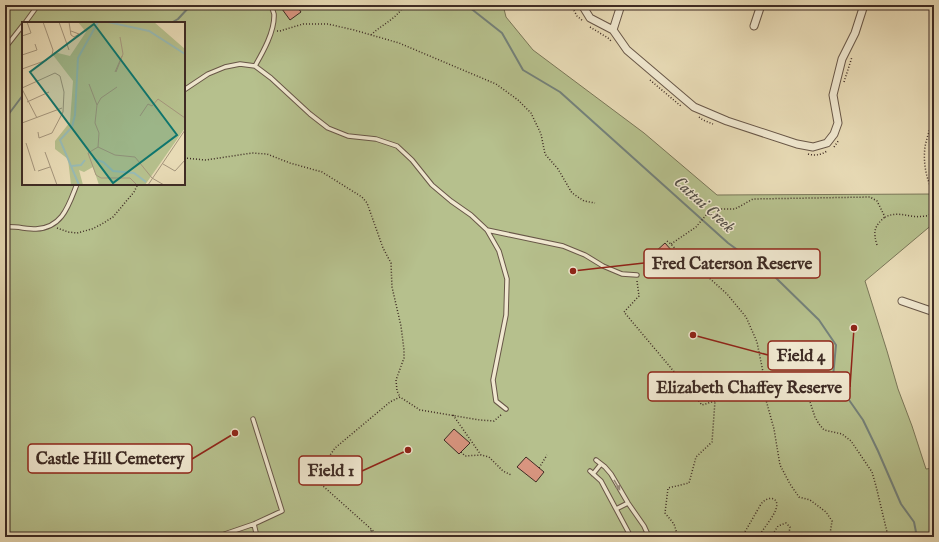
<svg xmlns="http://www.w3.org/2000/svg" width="939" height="542" viewBox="0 0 939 542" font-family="'IM FELL English',serif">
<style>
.green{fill:#b6c08d;stroke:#7a7658;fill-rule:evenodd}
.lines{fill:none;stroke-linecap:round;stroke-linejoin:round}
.stream{stroke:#74817a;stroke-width:2}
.building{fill:#da9681;stroke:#3e2b24}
.service-casing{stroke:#685748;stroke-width:5.5}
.minor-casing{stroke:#685748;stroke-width:9}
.path{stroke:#3e2b24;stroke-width:1.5;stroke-dasharray:1 2;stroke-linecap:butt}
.service{stroke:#f0e8d0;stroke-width:3.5}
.minor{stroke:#f0e8d0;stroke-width:7}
.oneway{fill:#978a7a}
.labels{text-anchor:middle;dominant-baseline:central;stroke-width:3;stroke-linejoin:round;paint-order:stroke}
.water-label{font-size:17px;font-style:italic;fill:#544f48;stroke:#f0e8d0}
.inset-river{fill:none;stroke:#98bab4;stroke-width:2}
.inset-road{fill:none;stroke:#a4957c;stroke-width:1}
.view{fill:#0f766e;fill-opacity:0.15;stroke:#0f766e;stroke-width:2}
.inset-edge{fill:none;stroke:#3e2b24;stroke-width:2}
.leader{fill:none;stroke:#8f2418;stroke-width:1.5}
.callout-dot{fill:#8f2418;stroke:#f0e8d0;stroke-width:1.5}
.callout{fill:#f0e8d0;stroke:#8f2418;stroke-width:1.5}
.callout-label{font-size:17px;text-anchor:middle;font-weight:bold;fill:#3e2b24}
</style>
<rect width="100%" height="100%" fill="#e8dbb6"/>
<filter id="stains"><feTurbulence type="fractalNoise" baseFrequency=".005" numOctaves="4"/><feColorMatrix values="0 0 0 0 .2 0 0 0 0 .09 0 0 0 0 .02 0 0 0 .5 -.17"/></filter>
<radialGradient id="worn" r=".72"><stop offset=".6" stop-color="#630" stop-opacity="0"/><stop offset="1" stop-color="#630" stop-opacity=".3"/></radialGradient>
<!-- green -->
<path class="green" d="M5,5H503L506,17L533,50L644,133L717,195L934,194V223L865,281L887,351L898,389L912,426L926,469L934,468V537H5ZM23,23H184V184H23Z"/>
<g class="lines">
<!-- stream -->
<path class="stream" d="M469,5V7L502,33L523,70L560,92L728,243L775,277L819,320L836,345L833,377L863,420L878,451L901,504L914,522L917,537
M171,23L178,19L191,5
M5,119L23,95"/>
</g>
<!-- building -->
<path class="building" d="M288,5H296L301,12L290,20L282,9Z
M665,243L673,252L662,262L654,253Z
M454,429L470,443L459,454L444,440Z
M526,457L544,472L536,482L517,467Z"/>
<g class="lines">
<defs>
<path id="service" d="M25,23L38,5
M5,48L23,25
M255,66C263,52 275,31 274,14C273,11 272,8 271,5
M184,90L208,74L225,67L240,64L255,66L271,78L310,114L328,128L348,136L376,139L397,146L412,160L432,185L451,201L471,215L487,230L499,251L507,279L506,315L493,380L496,401L506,409
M5,227C15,226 26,229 36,229C63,228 69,204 77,184
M487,230L563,246L585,255L603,266L622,274L637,275
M253,419L282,511L254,524L257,537
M596,460L605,467L611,474L628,503L644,526L649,537
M590,471L601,481L631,537
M593,474L601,464
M616,509L628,503
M216,537L254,524"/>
<path id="minor" d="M582,5L590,18L613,30L627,50L694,107L727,121L797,144L813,147L827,143L834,134L838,123L833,95L842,59L855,33L864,5
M754,26L761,5
M613,30L621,5
M902,301L934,312"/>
</defs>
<!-- service casing -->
<use href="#service" class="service-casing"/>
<!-- minor casing -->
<use href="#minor" class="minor-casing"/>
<!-- path -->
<path class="path" d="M571,5L577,16L583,21
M590,27L608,38L612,42
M277,31H280L303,24H328L354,30L399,43L496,84L518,100L531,113L541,134L545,154L558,169L572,193L584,201L595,203
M371,35C382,24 397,19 404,5
M650,80L682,107
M844,82L852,57
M934,116C931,126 927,136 925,147C923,162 926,180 934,193
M699,117L703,120L713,124
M834,147L839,140
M808,154C815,156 821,155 827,151
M184,158L206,160L252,153L267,154L290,163L322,172L362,197L367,203L383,248L391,263L392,287L401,326L404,350V358L396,380L397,391L400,397
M57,228L68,232L77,233L92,229L102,224L113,217L134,192L138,184
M667,241L671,244L681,255L706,275L727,294L746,317L757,342L767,392L766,400L774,429L780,465L790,484L799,497L810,500L826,512L832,521L830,534L829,537
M671,244L696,227L707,214L714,209H735L753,199L870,197L877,201L885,217C900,210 910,219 925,216C928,216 931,214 934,213
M877,245C873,232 874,226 885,217
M637,281L639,296L624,312L702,405L715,401L728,386
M767,391L779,382L791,378L798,381L803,386L808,396L815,417L819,424L824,430L842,434L851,441L872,472L876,486L887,532L890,537
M453,415L481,455
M461,452L465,456L481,455L489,457L503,471L511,475
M539,468L547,455
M364,537L372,530
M380,537L314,478L335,448L390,402L400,397L420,410L480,420L494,421L502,414
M678,537L674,524L665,513L668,488L689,483L696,457L712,442L715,401
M742,537L761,504C768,495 780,497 776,509C774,516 762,531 758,537
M771,537L778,526L786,523L790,527L789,533L786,537"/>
<!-- service -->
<use href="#service" class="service"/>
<!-- minor -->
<use href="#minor" class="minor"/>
</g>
<!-- one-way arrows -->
<defs><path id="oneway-solid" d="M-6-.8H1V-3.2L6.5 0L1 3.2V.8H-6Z"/></defs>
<use class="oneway" href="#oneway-solid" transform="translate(617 485) rotate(60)"/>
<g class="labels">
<!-- water labels -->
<g class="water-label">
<text transform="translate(704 205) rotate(42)">Cattai Creek</text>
</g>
</g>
<!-- overview -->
<g transform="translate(22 22)">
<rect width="163" height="163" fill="#e8dbb6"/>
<path d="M56,0H132L163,27V106L123,163H77L71,145L62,150L57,148L61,163H49L46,137L33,127V119L48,100L51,59L31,33L32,30L48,34L64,10Z" fill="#b6c08d"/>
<path class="inset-river" d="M86,0L127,9L163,32M71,137L81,140L91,149L112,151L124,160M50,144L59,143L63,138M57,163L38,118L50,105L53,93L56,36L76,0"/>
<path class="inset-road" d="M37,0L47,28M47,0L49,13L52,15L57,12L49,9M0,14L9,11L5,0M0,33L15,28L13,22M0,47L25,38L30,33L31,28L21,0M93,50L100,34M94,50L101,32L98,15M67,62L75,83M95,65L79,76L75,83L73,101L77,111L76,125L93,133L113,135L130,156L142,163M0,66L33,51L38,54L42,70L41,90L30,111L17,116L16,110M0,67L15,96M5,80L27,70M118,94L126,82L130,84L136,77L163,96M0,101L40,86M4,121L13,149M76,125L66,131L74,153L79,156H108L115,163M23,130L35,163M141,142L153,149L163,138M16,149L28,145M126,163L163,108"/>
<path class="view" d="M72,2L155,113L91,161L8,50Z"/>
<rect width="163" height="163" class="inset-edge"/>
</g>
<!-- callouts -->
<path class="leader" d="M573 271L644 263M693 335L768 355M854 328L850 387M235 433L192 459M408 450L362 471"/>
<g class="callout-dot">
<circle cx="573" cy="271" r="4"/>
<circle cx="693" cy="335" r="4"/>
<circle cx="854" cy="328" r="4"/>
<circle cx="235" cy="433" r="4"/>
<circle cx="408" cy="450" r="4"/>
</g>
<g class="callout">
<rect x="644" y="249" width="176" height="29" rx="4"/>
<rect x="768" y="341" width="65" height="29" rx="4"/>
<rect x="648" y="372" width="202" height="29" rx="4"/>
<rect x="28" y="444" width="164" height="29" rx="4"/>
<rect x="299" y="456" width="63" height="29" rx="4"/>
</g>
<g class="callout-label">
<text x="732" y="269">Fred Caterson Reserve</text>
<text x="801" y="361">Field 4</text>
<text x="749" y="393">Elizabeth Chaffey Reserve</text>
<text x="110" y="464">Castle Hill Cemetery</text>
<text x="331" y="476">Field 1</text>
</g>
<!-- margin -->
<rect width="939" height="542" fill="none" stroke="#e8dbb6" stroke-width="20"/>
<rect x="6" y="6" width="927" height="530" fill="none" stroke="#3e2b24" stroke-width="2"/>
<rect x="10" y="10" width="919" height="522" fill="none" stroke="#3e2b24"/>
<rect width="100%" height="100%" filter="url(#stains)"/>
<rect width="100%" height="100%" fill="url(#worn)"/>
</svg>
